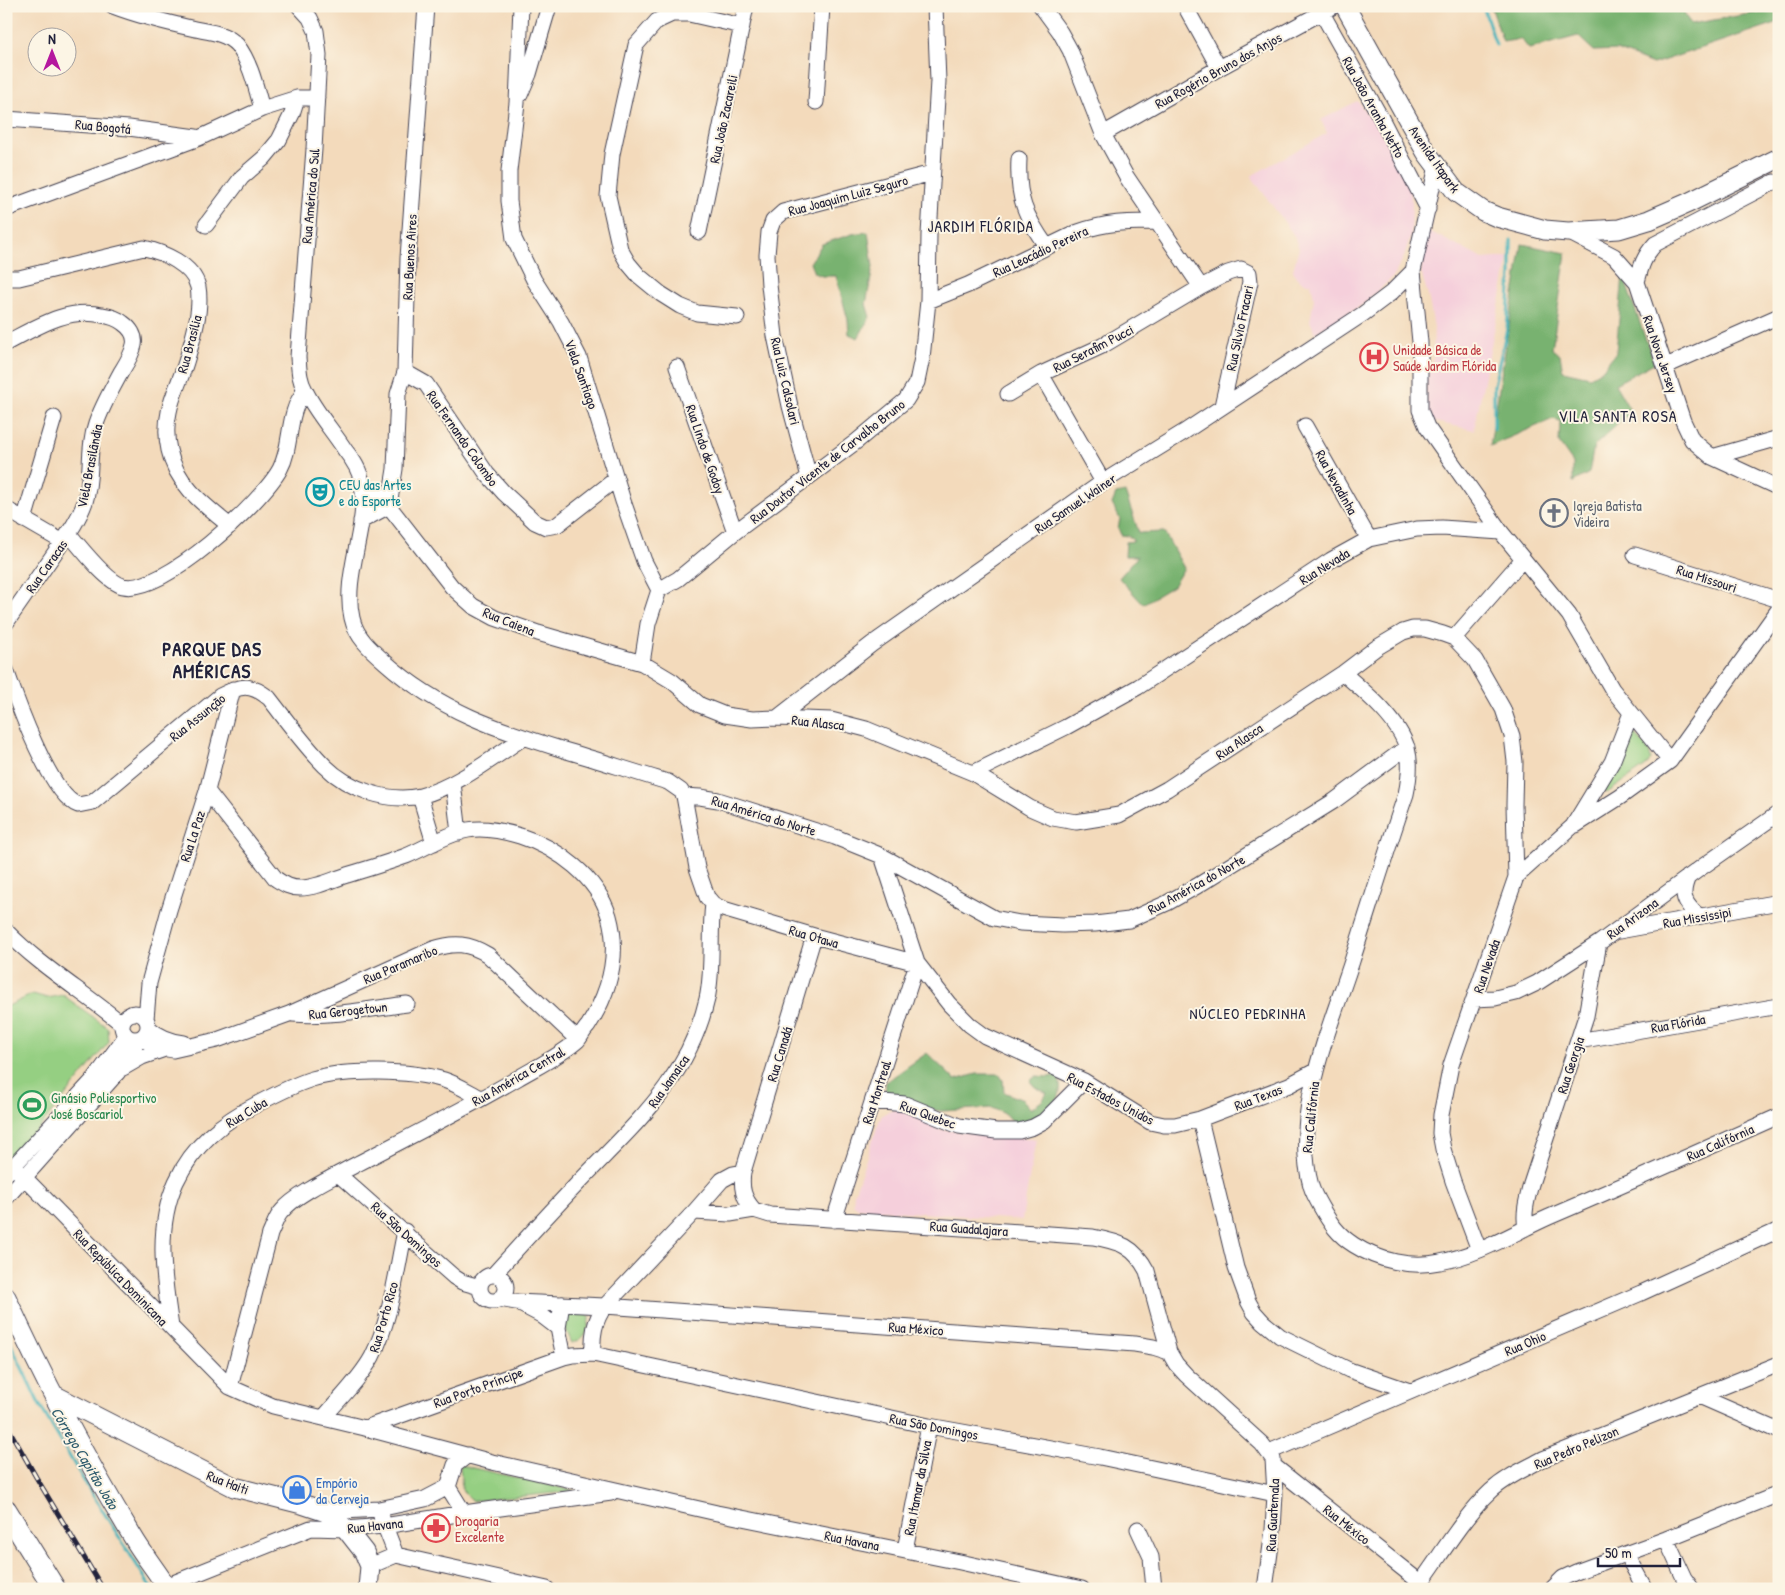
<svg xmlns="http://www.w3.org/2000/svg" width="1785" height="1595" viewBox="0 0 1785 1595" font-family="'Patrick Hand',sans-serif">
<style>
.built{fill:#f5cfdb}
.green{fill:#95cf82;stroke:#5c785e}
.forest{fill:#78b270;stroke:#4d6a56}
.lines{fill:none;stroke-linecap:round;stroke-linejoin:round}
.stream{stroke:#43b3bb;stroke-width:3}
.minor-casing{stroke:#413e4e;stroke-width:17}
.major-casing{stroke:#413e4e;stroke-width:21}
.highway-casing{stroke:#413e4e;stroke-width:23}
.minor{stroke:#fff;stroke-width:15}
.major{stroke:#fff;stroke-width:19}
.highway{stroke:#fff;stroke-width:21}
.rail-casing{stroke:#22223b;stroke-width:5}
.rail{stroke:#fcf5e5;stroke-width:3;stroke-dasharray:9;stroke-linecap:butt}
.labels{text-anchor:middle;dominant-baseline:central;stroke-width:4;stroke-linejoin:round;paint-order:stroke}
.street-label{font-size:14px;fill:#22223b;stroke:#fcf5e5}
.health-label{font-size:14px;fill:#be3a42;stroke:#fcf5e5;text-anchor:start}
.culture-label{font-size:14px;fill:#0d838f;stroke:#fcf5e5;text-anchor:start}
.worship-label{font-size:14px;fill:#5b616d;stroke:#fcf5e5;text-anchor:start}
.leisure-label{font-size:14px;fill:#27864d;stroke:#fcf5e5;text-anchor:start}
.shop-label{font-size:14px;fill:#366cbe;stroke:#fcf5e5;text-anchor:start}
.neighbourhood-label{font-size:15px;letter-spacing:1px;fill:#22223b;stroke:#fcf5e5}
.water-label{font-size:15px;font-style:italic;fill:#2f5c6e;stroke:#fcf5e5}
.quarter-label{font-size:16px;letter-spacing:1px;fill:#22223b;stroke:#fcf5e5}
.district-label{font-size:19px;font-weight:bold;letter-spacing:1px;fill:#22223b;stroke:#fcf5e5}
</style>
<rect width="100%" height="100%" fill="#fcf5e5"/>
<filter id="ink" filterUnits="userSpaceOnUse"><feTurbulence type="fractalNoise" baseFrequency=".02" numOctaves="2"/><feDisplacementMap in="SourceGraphic" scale="10" xChannelSelector="R" yChannelSelector="G"/><feConvolveMatrix kernelMatrix="1 2 1 2 8 2 1 2 1" color-interpolation-filters="sRGB"/></filter>
<filter id="wash" filterUnits="userSpaceOnUse"><feTurbulence type="fractalNoise" baseFrequency=".0096" numOctaves="4" result="noise"/><feDisplacementMap in="SourceGraphic" scale="20" xChannelSelector="R" yChannelSelector="G"/><feGaussianBlur stdDeviation="1.12" result="paint"/><feColorMatrix in="noise" values="0 0 0 0 0 0 0 0 0 0 0 0 0 0 0 0 0 1.4 0 .05"/><feComposite in="paint" operator="in"/></filter>
<g filter="url(#wash)">
<rect width="100%" height="100%" fill="#f3dabb"/>
<!-- built -->
<path class="built" d="M1357,101L1379,129L1407,180L1412,203L1411,234L1404,257L1393,277L1362,305L1315,333L1310,321L1314,298L1311,283H1304L1296,277L1293,270L1299,248L1293,234L1251,176L1327,133L1321,120Z
M1427,230L1483,259L1509,257L1474,430L1435,422L1427,416L1426,382L1433,359L1434,327L1428,295L1421,272Z
M905,1109L933,1121L936,1129L1036,1139L1022,1220L864,1209L858,1208L853,1204L854,1194L881,1116L890,1110Z"/>
<!-- green -->
<path class="green" d="M1630,728L1649,750L1651,760L1646,766L1607,793L1602,791L1606,777L1625,763L1627,741Z
M33,994L47,998L63,995L108,1028L109,1042L6,1169V1007Z
M565,1312H582L589,1315C589,1330 587,1338 572,1343L562,1321Z
M460,1465L576,1491L473,1501L462,1490Z"/>
<!-- forest -->
<path class="forest" d="M1491,6H1681L1690,24L1779,9V22L1653,64L1617,50L1594,51L1578,36L1529,49L1521,39L1503,42Z
M868,232L873,267L866,304L870,317L858,338L849,334L848,320L836,276H822L814,273L810,263L822,244L852,234Z
M1522,244L1566,253L1552,349L1560,355L1563,371L1590,377L1602,370L1616,352L1623,275L1654,363L1615,384L1631,412L1594,446L1589,473L1573,482V463L1559,443L1560,421L1553,419L1490,446Z
M1125,492L1139,533L1164,532L1184,568L1173,586L1143,604L1119,578L1138,556H1125L1126,542L1134,541L1128,536L1121,535L1118,528L1120,519L1112,504L1116,494Z
M927,1053L955,1080L977,1074H999L1003,1080L1004,1092L1023,1100L1031,1109L1043,1100L1047,1093L1035,1087L1030,1081L1036,1076L1048,1077L1059,1075C1059,1081 1061,1086 1060,1091C1059,1110 1029,1121 1014,1124L1005,1114L992,1108L942,1111L925,1109L885,1096L886,1082Z"/>
<g class="lines">
<!-- stream -->
<path class="stream" d="M1483,6L1496,45
M1494,429V385L1507,329L1511,274V240
M6,1334L39,1404L87,1486L152,1589"/>
</g>
</g>
<g filter="url(#ink)">
<g class="lines">
<defs>
<path id="minor" d="M113,6C139,16 168,23 195,29C210,32 226,33 237,45C251,63 256,88 262,109
M299,6L310,18L316,31L319,55L314,149L298,357C299,369 299,380 305,390C314,410 333,431 345,450C353,460 360,470 362,483C369,526 342,576 352,618C356,637 371,650 385,662C440,711 498,730 567,751C601,761 634,772 668,782L681,791L684,796L697,868L707,897L713,904L723,909L814,936L917,963L834,1220
M521,6L517,103L509,171V201L514,239L534,280L561,322L579,357L623,501L644,561L659,590
M1041,6L1060,32L1070,50L1103,134L1126,176L1201,287
M1185,6L1219,68
M1318,6L1381,118L1428,209
M520,95L529,74L549,6
M816,102L822,6
M6,119L129,128L196,137
M1103,134L1219,68L1334,6
M1019,159C1017,198 1025,216 1047,247
M6,209L199,138L262,109L297,98H317
M206,225L242,177L264,158L279,140L292,114L297,98
M699,232L746,6
M1568,232L1614,256L1637,282L1683,421L1692,440L1712,457L1779,488
M1413,271L1420,342V410L1427,427L1501,532L1569,615L1612,689L1670,761
M6,278H19L144,248C163,252 193,265 198,287C202,310 193,339 186,362C181,379 172,395 169,412C166,425 166,437 169,450C176,484 204,505 230,526
M1637,282C1641,266 1644,256 1655,244L1774,182
M928,301L968,285L1078,232C1108,222 1126,222 1157,222
M737,317L697,313L680,306L661,294L639,276L628,263L620,249L608,196L612,154L636,45L657,21L672,14H689L742,26
M6,343C37,327 67,307 102,315C109,316 117,318 123,323C130,328 136,336 134,345C132,355 126,364 121,372C112,389 102,406 96,424C87,449 93,477 85,502C78,522 65,538 54,554C38,577 22,600 6,623
M1666,366L1779,316
M677,367L735,532
M405,372L426,384L487,474L504,493L535,522L546,527L557,525L616,479
M1008,394L1041,374
M1305,426L1369,539
M1712,457L1779,438
M809,477L790,406L775,336L769,285L767,255L769,232L773,221L783,212L932,173
M1103,482L1041,374L1102,346L1201,287L1228,273L1241,269L1249,273L1250,282L1222,406
M363,484L381,496L452,587L473,606L495,618L538,633L642,663L672,681L700,705L725,715L752,719L777,718L831,720L866,729L973,773L1030,808L1053,818L1076,822L1119,815L1167,789L1343,673L1376,648L1403,632L1413,629H1425L1443,634L1454,638L1475,660L1503,709L1512,736L1515,762L1514,805L1516,877
M389,506L395,469L398,394L405,372L408,258L426,6
M6,509L63,542
M24,520L54,418
M361,521L389,506
M69,534C81,548 107,582 123,586C163,595 262,502 280,469C293,445 286,413 305,391
M1635,555L1779,600
M1454,638L1523,559
M642,663L648,624L659,590L678,579L735,532L857,441L906,400L917,382L922,358L928,301L929,235L938,81L935,6
M6,670C16,699 50,795 78,805L93,802L220,696C241,685 250,683 269,698C287,721 304,745 325,766C348,789 387,803 420,796C454,788 494,757 523,738
M1343,673C1365,692 1399,720 1407,748C1411,762 1409,780 1406,794C1387,849 1370,905 1352,961C1330,1029 1291,1114 1311,1186C1313,1193 1317,1200 1321,1207C1330,1223 1338,1235 1354,1245C1379,1261 1411,1268 1440,1262C1479,1255 1513,1233 1549,1217C1626,1184 1703,1150 1779,1116
M777,718L872,644L1103,482L1184,432L1363,314L1391,293L1413,271L1437,166
M973,773L1066,727L1138,687L1331,560L1369,539L1417,529L1442,528L1501,532
M453,783L459,833
M207,791L276,879C284,884 290,888 300,888C316,888 332,880 347,875C367,869 387,863 406,856C426,848 446,834 468,830C485,827 503,831 520,836C558,848 597,877 609,916C620,955 609,993 588,1026C584,1030 581,1036 578,1040C563,1054 535,1068 518,1078C465,1109 411,1136 357,1164C337,1175 296,1194 282,1211C276,1217 274,1226 270,1234L230,1387
M420,796L434,843
M684,796L700,797L718,800L835,837L882,856L994,918L1020,923L1063,925L1095,924L1129,920L1167,903L1197,886L1334,801L1407,747
M1576,825L1620,797L1670,761L1779,609
M882,856L917,963L949,1004L970,1025L985,1036L1084,1081L1150,1122L1164,1125H1175L1200,1119L1289,1085L1315,1071
M1688,877C1680,895 1684,904 1699,916
M6,931C41,967 84,992 122,1024
M1619,931L1779,902
M1474,999L1495,998L1516,993L1537,983L1599,943L1702,867L1779,813
M122 1026a13 13 0 1 1 26 0a13 13 0 1 1-26 0Z
M293,1014C331,1017 370,1009 407,1004
M146,1019L149,983L169,910L207,791L233,689
M149,1028C159,1037 170,1041 184,1043
M141,1038L156,1047L173,1050L217,1040L289,1014L433,949C454,942 469,943 488,955L578,1040
M1578,1041L1779,1006
M123,1068L142,1057L165,1049
M873,1101L905,1104L959,1126L996,1131H1019L1033,1127L1044,1121L1084,1081
M1200,1119L1236,1268L1248,1301L1254,1312L1263,1322L1280,1336L1349,1370L1410,1391
M13,1166L230,1387L273,1406L365,1428L492,1462L717,1513L960,1562L1082,1589
M8,1172L95,1078L126,1036
M338,1174L454,1277L462,1282L480,1287
M6,1198L118,1072L140,1038
M754,1210C743,1198 741,1188 743,1172L814,936
M694,1212L730,1214L754,1210L770,1215L1093,1237C1120,1242 1134,1246 1147,1271L1169,1352L1176,1364L1186,1375L1262,1444L1273,1459L1275,1494L1273,1530L1265,1589
M1526,1228C1523,1213 1527,1199 1531,1184L1586,1016L1599,943
M1479,1250L1453,1181L1443,1149L1440,1133L1441,1115L1451,1065L1516,877L1573,826L1612,762L1631,713
M493,1275C523,1242 553,1209 584,1177C637,1122 689,1077 707,999C714,968 709,935 713,904
M480 1288a13 13 0 1 1 26 0a13 13 0 1 1-26 0Z
M499,1299L516,1302L605,1306L1135,1344L1153,1347L1169,1352
M562,1304L558,1328L564,1357
M522,1305L541,1315L558,1328
M171,1327C164,1279 155,1228 176,1182C193,1145 222,1122 257,1104C274,1095 293,1085 312,1079C346,1069 410,1070 444,1080C457,1084 469,1092 481,1098
M593,1354C592,1336 594,1321 605,1306L694,1212L722,1180L733,1174L743,1172
M1699,1396L1779,1431
M324,1417C340,1398 360,1379 372,1357C391,1319 396,1273 405,1231
M365,1428L564,1357L573,1355L593,1354L929,1426L1100,1457L1275,1494
M1269,1452L1641,1293L1779,1230
M1274,1466L1421,1583
M448,1487L464,1513
M326,1512L379,1509L425,1499L448,1487L455,1465L468,1455
M381,1516L396,1555
M1138,1529L1151,1557L1154,1589
M1666,1539L1684,1578L1692,1589
M905,1550L929,1426
M1626,1554L1645,1589
M370,1566L396,1555L547,1589
M166,1586L311,1528L346,1529L384,1526L464,1513L611,1493
M1416,1589C1440,1557 1462,1518 1491,1491C1506,1477 1525,1469 1543,1459L1779,1364
M1552,1589L1563,1578L1576,1572L1666,1539L1779,1494"/>
<path id="major" d="M1345,6L1426,152L1456,192L1483,211L1497,217L1545,230L1568,232L1619,229L1649,220L1688,203L1779,158
M6,1297C44,1381 88,1463 136,1542C146,1558 158,1573 168,1589
M54,1395L234,1487L302,1504L326,1512L346,1529L364,1552L370,1566L368,1589"/>
<path id="highway" d="M6,1510L55,1589"/>
</defs>
<!-- minor casing -->
<use href="#minor" class="minor-casing"/>
<!-- major casing -->
<use href="#major" class="major-casing"/>
<!-- highway casing -->
<use href="#highway" class="highway-casing"/>
<!-- minor -->
<use href="#minor" class="minor"/>
<!-- major -->
<use href="#major" class="major"/>
<!-- highway -->
<use href="#highway" class="highway"/>
<defs>
<path id="rail" d="M6,1424L36,1477L103,1589"/>
</defs>
<!-- rail casing -->
<use href="#rail" class="rail-casing"/>
<!-- rail -->
<use href="#rail" class="rail"/>
</g>
</g>
<!-- icons -->
<defs>
<symbol id="hospital-ring" viewBox="-11 -11 22 22"><circle r="9.5" fill="#fcf5e5" stroke="#e0444e" stroke-width="1.5"/><path d="M-5-5h3v3.5h4V-5h3V5h-3V1.5h-4V5h-3Z" fill="#e0444e"/></symbol>
<symbol id="theatre-ring" viewBox="-11 -11 22 22"><circle r="9.5" fill="#fcf5e5" stroke="#0f9aa8" stroke-width="1.5"/><path d="M-5-5.5Q0-4 5-5.5V0Q5 5 0 6Q-5 5-5 0ZM-3.3-2.5H-1v1.5H-3.3ZM1-2.5H3.3v1.5H1ZM-2.8 1Q0 5.5 2.8 1Z" fill="#0f9aa8"/></symbol>
<symbol id="church-ring" viewBox="-11 -11 22 22"><circle r="9.5" fill="#fcf5e5" stroke="#6b7280" stroke-width="1.5"/><path d="M-1.2-6h2.4v3.5h3.3v2.4h-3.3V6h-2.4V-.1h-3.3v-2.4h3.3Z" fill="#6b7280"/></symbol>
<symbol id="stadium-ring" viewBox="-11 -11 22 22"><circle r="9.5" fill="#fcf5e5" stroke="#2e9e5b" stroke-width="1.5"/><path d="M0-5a6.5 5 0 1 0 0 10a6.5 5 0 1 0 0-10ZM-3.5-1.8h7v3.6h-7Z" fill="#2e9e5b"/></symbol>
<symbol id="shop-ring" viewBox="-11 -11 22 22"><circle r="9.5" fill="#fcf5e5" stroke="#3f7fe0" stroke-width="1.5"/><path d="M-5-2.5h2.3a2.7 3.5 0 0 1 5.4 0H5L5.5 6h-11ZM-1.5-2.5h3a1.5 2.3 0 0 0-3 0Z" fill="#3f7fe0"/></symbol>
<symbol id="pharmacy-ring" viewBox="-11 -11 22 22"><circle r="9.5" fill="#fcf5e5" stroke="#e0444e" stroke-width="1.5"/><path d="M-2-6h4v4h4v4h-4v4h-4v-4h-4v-4h4Z" fill="#e0444e"/></symbol>
</defs>
<g fill-rule="evenodd">
<use href="#hospital-ring" x="1358" y="341" width="32" height="32"/>
<use href="#theatre-ring" x="304" y="476" width="32" height="32"/>
<use href="#church-ring" x="1538" y="497" width="32" height="32"/>
<use href="#stadium-ring" x="16" y="1089" width="32" height="32"/>
<use href="#shop-ring" x="281" y="1474" width="32" height="32"/>
<use href="#pharmacy-ring" x="420" y="1512" width="32" height="32"/>
</g>
<g class="labels">
<!-- street labels -->
<g class="street-label">
<text transform="translate(1218 70) rotate(-29)">Rua Rogério Bruno dos Anjos</text>
<text transform="translate(1374 107) rotate(61)">Rua João Aranha Netto</text>
<text transform="translate(723 119) rotate(-78)">Rua João Zacareili</text>
<text transform="translate(103 126) rotate(5)">Rua Bogotá</text>
<text transform="translate(1435 159) rotate(55)">Avenida Itapark</text>
<text transform="translate(848 195) rotate(-15)">Rua Joaquim Luiz Seguro</text>
<text transform="translate(310 196) rotate(-85)">Rua América do Sul</text>
<text transform="translate(1040 251) rotate(-25)">Rua Leocádio Pereira</text>
<text transform="translate(409 257) rotate(-87)">Rua Buenos Aires</text>
<text transform="translate(1239 328) rotate(-78)">Rua Silvio Fracari</text>
<text transform="translate(189 344) rotate(-75)">Rua Brasília</text>
<text transform="translate(1093 348) rotate(-27)">Rua Serafim Pucci</text>
<text transform="translate(1661 354) rotate(71)">Rua Nova Jersey</text>
<text transform="translate(582 374) rotate(70)">Viela Santiago</text>
<text transform="translate(786 381) rotate(77)">Rua Luiz Calsolari</text>
<text transform="translate(463 438) rotate(55)">Rua Fernando Colombo</text>
<text transform="translate(706 449) rotate(71)">Rua Lindo de Godoy</text>
<text transform="translate(827 461) rotate(-38)">Rua Doutor Vicente de Carvalho Bruno</text>
<text transform="translate(89 466) rotate(-79)">Viela Brasilândia</text>
<text transform="translate(1337 482) rotate(61)">Rua Nevadinha</text>
<text transform="translate(1075 503) rotate(-34)">Rua Samuel Wainer</text>
<text transform="translate(46 566) rotate(-55)">Rua Caracas</text>
<text transform="translate(1324 566) rotate(-32)">Rua Nevada</text>
<text transform="translate(1707 578) rotate(18)">Rua Missouri</text>
<text transform="translate(509 621) rotate(22)">Rua Caiena</text>
<text transform="translate(197 717) rotate(-39)">Rua Assunção</text>
<text transform="translate(818 722) rotate(6)">Rua Alasca</text>
<text transform="translate(1239 741) rotate(-34)">Rua Alasca</text>
<text transform="translate(764 815) rotate(17)">Rua América do Norte</text>
<text transform="translate(192 836) rotate(-72)">Rua La Paz</text>
<text transform="translate(1196 884) rotate(-29)">Rua América do Norte</text>
<text transform="translate(1697 917) rotate(-10)">Rua Mississipi</text>
<text transform="translate(1632 918) rotate(-36)">Rua Arizona</text>
<text transform="translate(814 936) rotate(16)">Rua Otawa</text>
<text transform="translate(400 964) rotate(-23)">Rua Paramaribo</text>
<text transform="translate(1486 966) rotate(-71)">Rua Nevada</text>
<text transform="translate(348 1010) rotate(-6)">Rua Gerogetown</text>
<text transform="translate(1678 1023) rotate(-10)">Rua Flórida</text>
<text transform="translate(779 1054) rotate(-73)">Rua Canadá</text>
<text transform="translate(1570 1065) rotate(-72)">Rua Georgia</text>
<text transform="translate(518 1076) rotate(-30)">Rua América Central</text>
<text transform="translate(668 1081) rotate(-55)">Rua Jamaica</text>
<text transform="translate(876 1092) rotate(-72)">Rua Montreal</text>
<text transform="translate(1258 1097) rotate(-21)">Rua Texas</text>
<text transform="translate(1111 1098) rotate(28)">Rua Estados Unidos</text>
<text transform="translate(246 1112) rotate(-31)">Rua Cuba</text>
<text transform="translate(928 1114) rotate(20)">Rua Quebec</text>
<text transform="translate(1310 1117) rotate(-84)">Rua Califórnia</text>
<text transform="translate(1720 1142) rotate(-24)">Rua Califórnia</text>
<text transform="translate(969 1228) rotate(4)">Rua Guadalajara</text>
<text transform="translate(407 1234) rotate(42)">Rua São Domingos</text>
<text transform="translate(121 1277) rotate(46)">Rua República Dominicana</text>
<text transform="translate(383 1317) rotate(-74)">Rua Porto Rico</text>
<text transform="translate(916 1328) rotate(4)">Rua México</text>
<text transform="translate(1525 1343) rotate(-23)">Rua Ohio</text>
<text transform="translate(478 1387) rotate(-20)">Rua Porto Príncipe</text>
<text transform="translate(934 1426) rotate(11)">Rua São Domingos</text>
<text transform="translate(1576 1447) rotate(-23)">Rua Pedro Pelizon</text>
<text transform="translate(228 1482) rotate(21)">Rua Haiti</text>
<text transform="translate(917 1488) rotate(-79)">Rua Itamar da Silva</text>
<text transform="translate(1272 1515) rotate(-87)">Rua Guatemala</text>
<text transform="translate(1347 1524) rotate(38)">Rua México</text>
<text transform="translate(375 1525) rotate(-6)">Rua Havana</text>
<text transform="translate(852 1540) rotate(11)">Rua Havana</text>
</g>
<!-- health labels -->
<g class="health-label">
<text x="1393" y="349">Unidade Básica de<tspan x="1393" dy="16">Saúde Jardim Flórida</tspan></text>
<text x="455" y="1520">Drogaria<tspan x="455" dy="16">Excelente</tspan></text>
</g>
<!-- culture labels -->
<g class="culture-label">
<text x="339" y="484">CEU das Artes<tspan x="339" dy="16">e do Esporte</tspan></text>
</g>
<!-- worship labels -->
<g class="worship-label">
<text x="1573" y="505">Igreja Batista<tspan x="1573" dy="16">Videira</tspan></text>
</g>
<!-- leisure labels -->
<g class="leisure-label">
<text x="51" y="1097">Ginásio Poliesportivo<tspan x="51" dy="16">José Boscariol</tspan></text>
</g>
<!-- shop labels -->
<g class="shop-label">
<text x="316" y="1482">Empório<tspan x="316" dy="16">da Cerveja</tspan></text>
</g>
<!-- neighbourhood labels -->
<g class="neighbourhood-label">
<text x="1248" y="1013">NÚCLEO PEDRINHA</text>
</g>
<!-- water labels -->
<g class="water-label">
<text transform="translate(85 1458) rotate(59)">Córrego Capitão João</text>
</g>
<!-- quarter labels -->
<g class="quarter-label">
<text x="981" y="226">JARDIM FLÓRIDA</text>
<text x="1618" y="416">VILA SANTA ROSA</text>
</g>
<!-- district labels -->
<g class="district-label">
<text x="212" y="649">PARQUE DAS<tspan x="212" dy="22">AMÉRICAS</tspan></text>
</g>
</g>
<!-- margin -->
<rect width="1785" height="1595" fill="none" stroke="#fcf5e5" stroke-width="25"/>
<!-- north arrow -->
<g transform="translate(52 52)"><circle r="24" fill="#fcf5e5" stroke="#a5a1a1"/>
<path d="M0-4L9 19L0 12L-9 19Z" fill="#b5179e"/>
<text y="-8" font-size="14" font-weight="bold" text-anchor="middle" fill="#22223b">N</text>
</g>
<!-- scale -->
<path d="M1598 1558v8h82v-8" fill="none" stroke="#22223b" stroke-width="2.5"/>
<text x="1605" y="1558" font-size="15" fill="#22223b" stroke="#fcf5e5" stroke-width="4" paint-order="stroke">50 m</text>
</svg>
